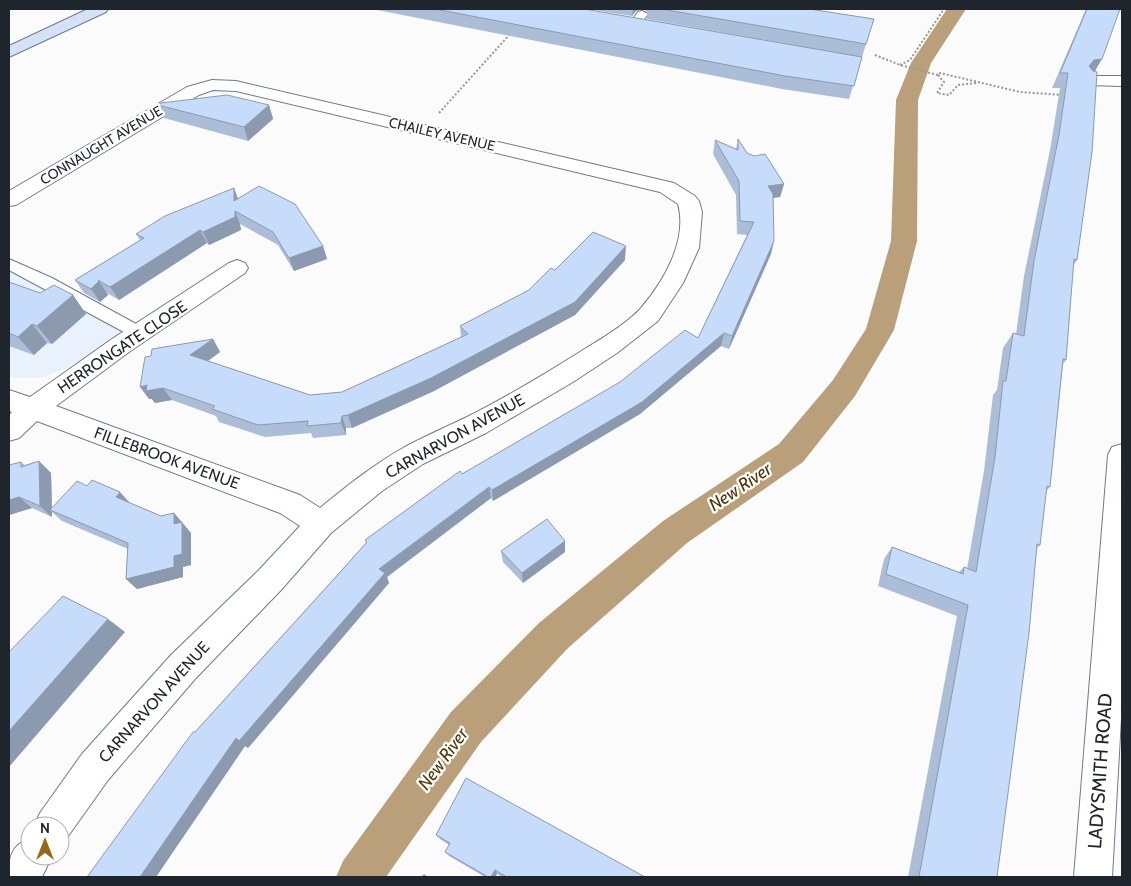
<svg xmlns="http://www.w3.org/2000/svg" width="1131" height="886" viewBox="0 0 1131 886" font-family="Cabin,sans-serif">
<style>
.built{fill:#e9f1fd}
.lines{fill:none;stroke-linecap:round;stroke-linejoin:round}
.canal{fill:#b99f7a;fill-rule:evenodd}
.lane-casing{stroke:#6c7b90;stroke-width:2}
.street-casing{stroke:#6c7b90;stroke-width:2}
.secondary-casing{stroke:#6c7b90;stroke-width:2}
.path-far1{stroke:#94979b;stroke-width:2;stroke-dasharray:2 2;stroke-linecap:butt}
.path{stroke:#94979b;stroke-width:4;stroke-dasharray:3 3;stroke-linecap:butt}
.lane{fill:#fff;fill-rule:evenodd}
.street{fill:#fff;fill-rule:evenodd}
.secondary{fill:#d5e2f5;fill-rule:evenodd}
.wall{fill:#abbdd7}
.shaded-wall{fill:#8b9aaf}
.building{fill:#c7dcfa;stroke:#8b9aaf}
.labels{text-anchor:middle;dominant-baseline:central;stroke-width:4.5;stroke-linejoin:round;paint-order:stroke}
.far-street-label{font-size:14px;fill:#1f252d;stroke:#fff}
.street-label{font-size:16px;fill:#1f252d;stroke:#fff}
.water-label{font-size:18px;font-style:italic;fill:#523707;stroke:#fff}
.near-street-label{font-size:19px;fill:#1f252d;stroke:#fff}
</style>
<rect width="100%" height="100%" fill="#fbfbfb"/>
<!-- built -->
<path class="built" d="M9,259L51,278L135,324L87,357L65,369L40,378H16L9,376Z"/>
<g class="lines">
<!-- canal -->
<path class="canal" d="M947,9H966L931,63L918,100L917,241L894,330L855,396L803,462L687,543L567,649L481,742L386,877H336L343,861L451,712L539,623L663,521L779,444L833,380L866,329L891,241L896,100L911,63Z"/>
<defs>
<path id="lane" d="M642,11L648,14L639,26H631L629,24L638,12Z
M9,259L52,278L147,330L149,334L147,338L141,340L135,338L9,270Z"/>
<path id="street" d="M1092,76H1122V86L1086,85L1083,81L1086,77Z
M212,80L236,81L674,183L695,196L699,201L702,212L699,248L683,283L658,321L617,353L573,382L486,433L423,464L382,491L331,533L281,590L195,679L108,780L66,839L60,842V826H34L40,813L82,754L171,655L259,570L300,526L280,513L37,421L19,438L9,441V415L12,412L9,411V390L30,397L112,339L229,263L237,260L245,263L248,268L245,273L129,352L56,406L300,495L320,508C347,486 373,465 403,448C423,437 444,428 465,418C505,398 545,374 583,350C600,340 629,322 641,308C664,281 688,240 678,204L660,192L236,91L213,90L199,95L16,205L9,206V191L187,87Z
M1122,444V701L1112,877H1074L1108,455L1112,447Z
M30,838V856H52L42,877H9C9,858 10,846 30,838Z"/>
<path id="secondary" d="M88,9H108L106,12L9,57V46Z"/>
</defs>
<!-- lane casing -->
<use href="#lane" class="lane-casing"/>
<!-- street casing -->
<use href="#street" class="street-casing"/>
<!-- secondary casing -->
<use href="#secondary" class="secondary-casing"/>
<!-- path-far1 -->
<path class="path-far1" d="M875,55L900,65L938,75L940,73L1020,92L1063,95
M900,65L910,60L944,9
M938,75L944,82L937,93L949,95L958,85L976,83
M439,113L510,34"/>
<!-- path -->
<path class="path" d="M423,877L426,876"/>
<!-- lane -->
<use href="#lane" class="lane"/>
<!-- street -->
<use href="#street" class="street"/>
<!-- secondary -->
<use href="#secondary" class="secondary"/>
</g>
<!-- wall -->
<path class="wall" d="M372,9H584L862,57L849,99L782,89Z
M588,9H809L874,19L862,57L647,19V12L643,9L636,11L632,16Z
M1086,9H1120L1095,72L1077,260L1073,266L1066,360L1063,364L1050,487L1046,491L1040,545L1037,548L997,877H908L957,616L878,586L884,559L892,547L959,572L964,567L967,569L984,471L993,395L997,390L1003,348L1013,333L1016,334L1024,276L1050,150L1060,88H1052Z
M158,105H269L273,119L248,141L164,118Z
M738,139L747,153L784,184L780,197L773,198L771,254L729,349L721,346L640,414L493,501L491,498L387,577L389,583L248,748L245,746L156,877H87L195,732L366,543L365,540L462,474L698,338L747,235L737,234L736,195L713,154L715,140L736,149Z
M234,188L238,199L323,246L327,259L294,271L278,245L240,224L241,230L209,245L207,243L119,300L107,293L108,295L100,302L84,293L75,280L140,240L136,234Z
M625,260L575,315L434,391L352,428H346V435L313,438L311,433L265,437L219,422L216,416L172,400L155,403L152,399H149L151,356L213,339L220,352L208,361L310,395L342,392L461,337L460,326L529,290L555,270Z
M9,282L40,293L73,295L86,314L52,344L47,343L34,355L9,346Z
M39,461L51,473L52,507L130,503L161,516L174,513L191,533V565L183,567V577L137,589L126,579L128,549L62,521L52,512V517L32,508L9,515L21,462L25,465Z
M565,541V552L523,583L503,562L501,551Z
M436,835L645,877H502L497,874L495,877H485L449,856L445,852L449,845L440,839Z"/>
<!-- shaded-wall -->
<path class="shaded-wall" d="M633,9H643L636,11L632,16Z
M1102,59L1093,74L1089,66L1094,60Z
M269,105L273,119L248,141L244,127Z
M784,184L780,197L764,199L768,186Z
M234,188L239,202L240,214L234,201Z
M235,211L240,224L241,230L209,245L203,232Z
M200,230L207,243L119,300L110,287Z
M774,241L771,254L729,349L732,336Z
M323,246L327,259L294,271L289,258Z
M626,246L625,260L575,315L434,391L352,428L348,415Z
M99,281L108,295L100,302L91,289Z
M73,295L86,314L52,344L37,326Z
M32,324L47,343L34,355L18,337Z
M724,333L721,346L640,414L493,501L492,490Z
M213,339L220,352L198,368L190,355Z
M147,385L163,388L172,400L155,403L152,399H149L140,387Z
M342,416L346,428V435L341,423Z
M39,461L51,473L52,511L50,510L52,512V517L40,506Z
M489,487L491,498L387,577L389,583L248,748L245,746L156,877H140L236,738L379,569Z
M120,492L130,503L116,497Z
M19,497L32,508L9,515V500Z
M174,513L191,533V565L183,567V577L137,589L126,579L174,524Z
M565,541V552L523,583L522,573Z
M108,619L125,632L9,767V731Z
M495,870L497,874L495,877H491Z"/>
<!-- building -->
<path class="building" d="M435,9H584L862,57L854,86L785,76Z
M661,9H809L874,19L866,44Z
M1087,9H1120L1102,59L1094,60L1089,66L1093,71L1097,72L1092,152L1077,260L1074,259L1066,360L1063,359L1050,487L1047,486L1040,545L1037,544L1029,633L997,877H919L968,605L886,574L892,547L963,574L964,567L976,572L995,457L1003,381H1006L1013,333L1024,336L1034,261L1059,135L1068,73H1060Z
M227,95L269,105L244,127L158,105L161,103Z
M738,139L747,153L754,156L765,154L784,184L768,186L773,194L774,241L732,336L724,333L642,402L492,490L489,487L379,569L385,573L239,741L236,738L140,877H87L193,732H195L334,579L367,542L365,540L460,471L462,474L620,382L685,330L698,338L754,222L740,221L739,181L715,140L738,150Z
M259,186L295,204L323,246L289,258L273,232L235,211V217L203,232L200,230L110,287L98,280L99,281L91,289L75,280L144,238L136,234L165,216L234,188V201Z
M593,232L626,246L575,302L431,378L348,415L342,416L341,423L307,426L308,421L258,425L212,409L215,406L163,388L146,391L147,385L140,387L145,357L151,356L152,349L213,339L190,355L310,395L342,392L468,334L460,326L529,290L551,268L555,270Z
M9,282L40,293L54,285L73,295L37,326L32,324L18,337L9,333Z
M39,461L40,506L19,497L9,500V465L21,462V467Z
M92,480L120,492L116,497L161,516L174,513V524L182,522V554L174,556V567L126,579L128,543L50,510L77,481L87,486Z
M547,519L565,541L522,573L501,551Z
M63,596L108,619L9,731V652Z
M466,778L645,877H507L495,870L491,877H488L445,852L450,843L436,835Z"/>
<g class="labels">
<!-- far-street labels -->
<g class="far-street-label">
<text transform="translate(442 134) rotate(13)">CHAILEY AVENUE</text>
<text transform="translate(101 145) rotate(-31)">CONNAUGHT AVENUE</text>
</g>
<!-- street labels -->
<g class="street-label">
<text transform="translate(122 347) rotate(-34)">HERRONGATE CLOSE</text>
<text transform="translate(455 436) rotate(-29)">CARNARVON AVENUE</text>
<text transform="translate(167 458) rotate(20)">FILLEBROOK AVENUE</text>
<text transform="translate(154 702) rotate(-48)">CARNARVON AVENUE</text>
</g>
<!-- water labels -->
<g class="water-label">
<text transform="translate(740 487) rotate(-34)">New River</text>
<text transform="translate(443 759) rotate(-54)">New River</text>
</g>
<!-- near-street labels -->
<g class="near-street-label">
<text transform="translate(1100 771) rotate(-86)">LADYSMITH ROAD</text>
</g>
</g>
<!-- border -->
<rect width="1131" height="886" fill="none" stroke="#1f252d" stroke-width="20"/>
<!-- north arrow -->
<g transform="translate(45 841)"><circle r="24" fill="#ffffff" stroke="#a5a8ab"/>
<path d="M0-4L9 19L0 12L-9 19Z" fill="#966817"/>
<text y="-8" font-size="14" font-weight="bold" text-anchor="middle" fill="#1f252d">N</text>
</g>
</svg>
